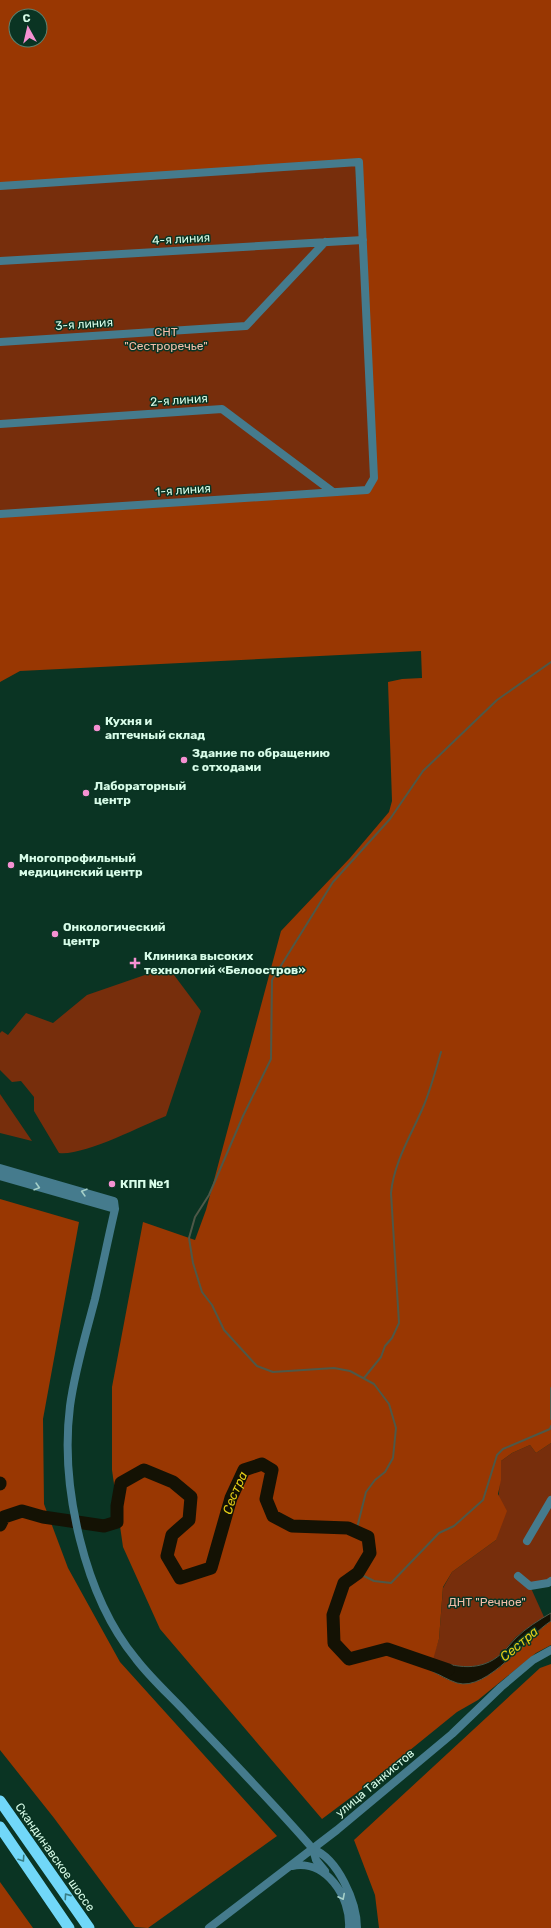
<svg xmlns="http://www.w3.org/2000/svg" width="551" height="1928" viewBox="0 0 551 1928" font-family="Rubik,sans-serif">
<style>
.green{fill:#772e0c}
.forest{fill:#993702;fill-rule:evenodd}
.water{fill:#141204;stroke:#4e5848}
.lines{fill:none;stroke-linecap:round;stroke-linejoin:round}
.stream{stroke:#4e5848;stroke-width:2}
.river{stroke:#141204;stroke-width:13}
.minor{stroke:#457b8d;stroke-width:8}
.tertiary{stroke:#457b8d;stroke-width:8}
.trunk{stroke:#71d7f8;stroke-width:11}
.oneway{stroke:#a4cfc8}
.oneway2{stroke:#387d83}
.poi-dot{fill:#f591d2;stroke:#0a3423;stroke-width:1.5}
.labels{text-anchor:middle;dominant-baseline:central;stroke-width:3;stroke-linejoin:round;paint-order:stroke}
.street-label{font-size:12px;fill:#d7fce8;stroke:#0a3423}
.park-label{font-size:12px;fill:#f3bda9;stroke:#0a3423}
.poi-label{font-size:12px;font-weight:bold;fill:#d7fce8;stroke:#0a3423;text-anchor:start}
.water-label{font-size:13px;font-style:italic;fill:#e3cd17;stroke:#0a3423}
</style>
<rect width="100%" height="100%" fill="#0a3423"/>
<!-- green -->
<path class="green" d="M355,162L374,478L363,490L0,514V186Z
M168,967L201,1011L166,1116C141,1126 84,1156 59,1153L34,1111V1097L21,1081L12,1082L0,1070V1033L2,1031L8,1035L26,1013L53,1023L87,995Z
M0,1094L32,1141L0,1133Z
M551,1443V1581L530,1586L544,1617C535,1623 524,1630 516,1637C511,1642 507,1648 502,1653C481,1672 456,1668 432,1659L439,1639L443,1588L452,1572L496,1540L501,1461L512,1453L530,1445L536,1453Z"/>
<!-- forest -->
<path class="forest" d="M0,0H551V1443L536,1453L530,1445L512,1453L501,1461V1480L498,1494L507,1511L496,1540L452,1572L443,1587L439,1639L430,1670C436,1673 442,1677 449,1680C492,1694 520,1641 551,1621V1645L536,1653L478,1700L457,1712L362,1789L322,1819L160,1629L123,1547L112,1470V1387L143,1222L195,1240L206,1210L281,931L350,858L389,812L392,801L388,682L402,679L422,678L421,651L20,671L0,682V514L363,490L374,477L355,162L0,186ZM16,16H40V40H16Z
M0,1199L79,1222L43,1419L44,1504L68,1568L120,1662L277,1836L148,1928L135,1927L54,1818L0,1750Z
M551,1664V1928H379L375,1895L354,1840L540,1668Z
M0,1882L33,1928H0Z"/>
<!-- water -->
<path class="water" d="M551,1613V1621C527,1636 488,1692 457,1683C448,1680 438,1674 430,1670L432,1659C456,1668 481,1672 501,1654C507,1649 511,1643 516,1638C526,1628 539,1620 551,1613Z"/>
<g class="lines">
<!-- stream -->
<path class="stream" d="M364,1378L381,1357L385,1346L392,1338L399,1323L391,1193C394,1161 412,1134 424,1105C431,1088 436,1069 441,1052
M551,1388V1419
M356,1532L366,1492L375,1480L385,1472L393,1458L396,1428L389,1404L374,1384L350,1371L334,1368L273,1372L257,1366L224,1330L212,1305L202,1292L193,1263L189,1238L195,1217L209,1195L243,1116L271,1059L272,980L333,882L390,819L423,771L497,700L551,662
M358,1573L374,1581L391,1583L439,1533L454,1526L483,1500L497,1455L503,1449L550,1429L551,1426"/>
<!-- river -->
<g class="river">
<path d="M0,1483V1484"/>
<path id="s1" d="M0,1525L4,1517L22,1511L43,1517L104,1526L117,1522V1506L121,1483L144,1470L173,1482L191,1497L189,1520L172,1535L167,1556L180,1578L211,1568L231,1498L244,1470L262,1464L272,1470L266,1499L273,1516L292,1526L348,1528L368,1537L370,1553L358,1573L344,1583L333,1615L334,1643L349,1659L387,1649L448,1670"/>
</g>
<!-- minor -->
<path class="minor" d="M0,186L359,162L374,478L367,490L0,514
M0,261L363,240
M0,342L246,326L325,242
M0,424L222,409L333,492
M0,1168L114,1201L115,1209C108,1239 102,1269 95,1299C86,1334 75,1369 70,1406C60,1486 84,1596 136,1659C152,1680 173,1698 191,1718C232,1761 274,1804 313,1849
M0,1176L115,1209
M527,1541L551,1500
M518,1576L530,1586L548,1583L551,1581"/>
<!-- tertiary -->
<path class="tertiary" d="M313,1849C338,1859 357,1902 357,1928
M313,1849L316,1860L325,1871
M292,1866C326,1859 351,1897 349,1928
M209,1928L337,1830L452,1734L501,1687L533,1660L551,1650"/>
<!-- trunk -->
<path class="trunk" d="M0,1801L89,1928
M0,1827L69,1928"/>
</g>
<!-- one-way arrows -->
<defs><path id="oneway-chevron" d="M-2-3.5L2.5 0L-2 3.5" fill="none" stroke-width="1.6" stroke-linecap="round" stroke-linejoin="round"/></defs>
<g class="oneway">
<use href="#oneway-chevron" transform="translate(37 1187) rotate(16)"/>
<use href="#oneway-chevron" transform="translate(84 1192) rotate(-164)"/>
<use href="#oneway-chevron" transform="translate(342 1897) rotate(63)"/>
</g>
<g class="oneway2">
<use href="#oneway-chevron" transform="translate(22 1859) rotate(56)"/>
<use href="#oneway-chevron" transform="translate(67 1896) rotate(-125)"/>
</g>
<!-- markers -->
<g class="poi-dot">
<circle cx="97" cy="728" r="4"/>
<circle cx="184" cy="760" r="4"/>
<circle cx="86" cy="793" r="4"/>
<circle cx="11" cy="865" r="4"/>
<circle cx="55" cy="934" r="4"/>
<path d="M133 957h4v4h4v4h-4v4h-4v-4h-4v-4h4z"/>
<circle cx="112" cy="1184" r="4"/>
</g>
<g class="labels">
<!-- street labels -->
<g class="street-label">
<text transform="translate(181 239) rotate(-3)">4-я линия</text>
<text transform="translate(84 324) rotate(-4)">3-я линия</text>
<text transform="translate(179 400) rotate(-4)">2-я линия</text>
<text transform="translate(183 490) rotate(-4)">1-я линия</text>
<text transform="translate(375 1783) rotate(-40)">улица Танкистов</text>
<text transform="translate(55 1857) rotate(55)">Скандинавское шоссе</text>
</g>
<!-- park labels -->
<g class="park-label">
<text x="166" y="332">СНТ<tspan x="166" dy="14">"Сестроречье"</tspan></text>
<text x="487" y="1602">ДНТ "Речное"</text>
</g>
<!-- poi labels -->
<g class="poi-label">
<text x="105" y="721">Кухня и<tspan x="105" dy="14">аптечный склад</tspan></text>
<text x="192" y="753">Здание по обращению<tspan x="192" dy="14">с отходами</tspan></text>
<text x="94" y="786">Лабораторный<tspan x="94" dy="14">центр</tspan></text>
<text x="19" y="858">Многопрофильный<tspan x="19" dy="14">медицинский центр</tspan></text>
<text x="63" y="927">Онкологический<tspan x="63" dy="14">центр</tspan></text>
<text x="144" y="956">Клиника высоких<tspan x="144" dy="14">технологий «Белоостров»</tspan></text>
<text x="120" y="1184">КПП №1</text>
</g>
<!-- water labels -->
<g class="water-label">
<text stroke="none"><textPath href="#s1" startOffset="450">Сестра</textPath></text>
<text transform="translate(519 1644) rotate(-40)">Сестра</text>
</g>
</g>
<!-- north arrow -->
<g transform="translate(28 28) rotate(352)"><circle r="19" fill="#0a3423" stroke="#5c8472"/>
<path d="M0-3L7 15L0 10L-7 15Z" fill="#f591d2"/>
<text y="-6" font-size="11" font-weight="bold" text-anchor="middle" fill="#d7fce8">С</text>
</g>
</svg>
